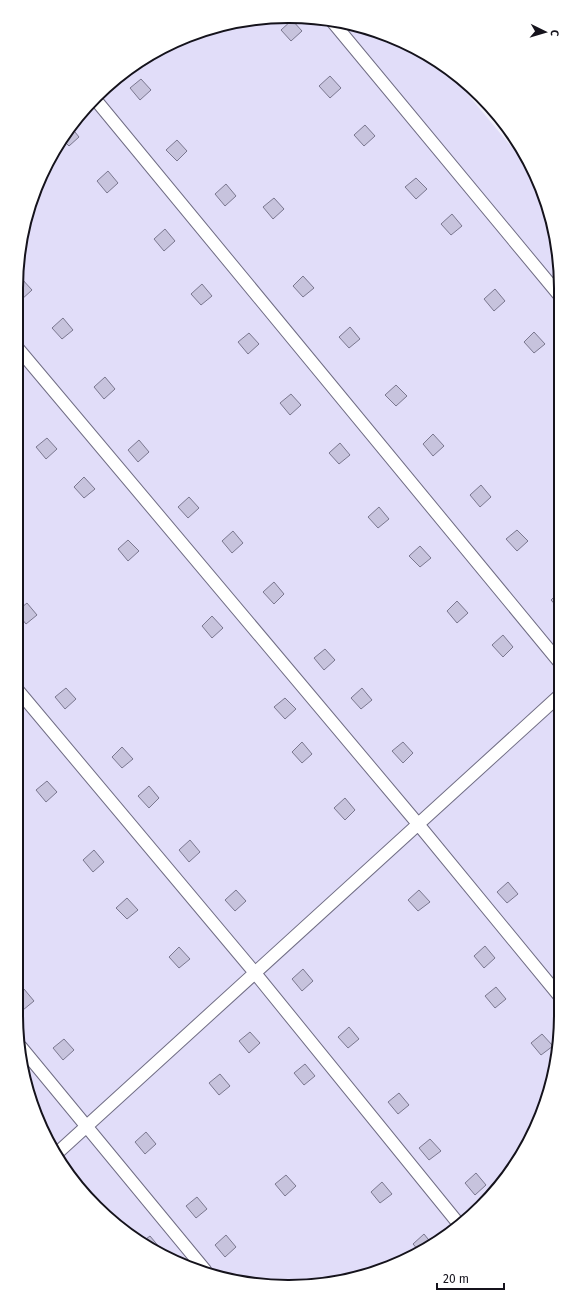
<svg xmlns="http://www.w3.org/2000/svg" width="577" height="1303" viewBox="0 0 577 1303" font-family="'Fira Sans',sans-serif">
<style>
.green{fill:#e1ddf9}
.building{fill:#c7c3dd;stroke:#7a778f}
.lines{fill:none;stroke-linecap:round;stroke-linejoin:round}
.lane-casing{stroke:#706d84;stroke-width:14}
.lane{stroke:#fff;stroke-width:12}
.rim{fill:none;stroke:#15131c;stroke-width:2}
</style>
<rect width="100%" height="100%" fill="#f1f0fb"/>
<!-- green -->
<path class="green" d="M271,17L324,18L376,31L445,67L535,175L540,184L559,253L561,1015L546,1102L525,1151L494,1194L425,1251L376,1273L324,1285L236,1282L152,1251L83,1194L52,1151L31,1102L16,1015V288L31,201L53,152L84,109L123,72L168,44L218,25Z"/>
<!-- building -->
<path class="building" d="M292,20L302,31L291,41L281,30Z
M330,76L341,88L330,98L319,86Z
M141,79L151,90L140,100L130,88Z
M365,125L375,136L364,146L354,135Z
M71,127L79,137L69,146L62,139Z
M177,140L187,151L177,161L166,150Z
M108,171L118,183L107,193L97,181Z
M416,178L427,189L416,199L405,187Z
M226,184L236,196L225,206L215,194Z
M274,198L284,209L273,219L263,207Z
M452,214L462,226L451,235L441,224Z
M165,229L175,241L164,251L154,239Z
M303,276L314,288L303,297L293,286Z
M21,278L32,290L21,300L16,294V288L17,282Z
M202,284L212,296L201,305L191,294Z
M495,289L505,301L494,311L484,299Z
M63,318L73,330L62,339L52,328Z
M350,327L360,339L349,348L339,337Z
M534,332L545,344L534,353L524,342Z
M249,333L259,344L248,354L238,342Z
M105,377L115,389L104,399L94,387Z
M396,385L407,396L396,406L385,395Z
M291,394L301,405L290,415L280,403Z
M433,434L444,446L433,456L423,444Z
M47,438L57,449L46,459L36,447Z
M139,440L149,452L138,462L128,450Z
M340,443L350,455L339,464L329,453Z
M84,477L95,489L84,498L74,487Z
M481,485L491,497L480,507L470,495Z
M189,497L199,508L188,518L178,507Z
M379,507L389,519L378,528L368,517Z
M517,530L528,541L517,551L506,539Z
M233,531L243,543L232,553L222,541Z
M128,540L139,551L128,561L118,549Z
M420,546L431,558L420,567L409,556Z
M274,582L284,594L274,604L263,592Z
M560,591V610L551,600Z
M457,601L468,613L457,623L447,611Z
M27,603L37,615L26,624L16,612Z
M212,616L223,628L212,638L202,626Z
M503,635L513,647L503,657L492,645Z
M325,649L335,660L324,670L314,658Z
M66,688L76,699L65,709L55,697Z
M362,688L372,700L361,709L351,698Z
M285,698L296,709L285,719L274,707Z
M302,742L312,754L302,763L292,752Z
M403,742L413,753L403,763L392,751Z
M122,747L133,759L122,768L112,757Z
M16,749L23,758L16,764Z
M47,781L57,792L46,802L36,790Z
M149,786L159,798L149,808L138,796Z
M345,798L355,810L345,820L334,808Z
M190,840L200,852L189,862L179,850Z
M94,850L104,862L93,872L83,860Z
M508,882L518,894L507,903L497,892Z
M236,890L246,901L235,911L225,900Z
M419,890L430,902L418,911L408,900Z
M127,898L138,910L127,919L116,908Z
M485,946L495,958L484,968L474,956Z
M179,947L190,959L179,968L169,957Z
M303,969L313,981L302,991L292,979Z
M496,987L506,999L495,1008L485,996Z
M24,989L34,1001L23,1010L16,1002V996Z
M349,1027L359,1039L348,1048L338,1037Z
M250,1032L260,1043L249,1053L239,1041Z
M542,1034L553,1046L541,1055L531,1043Z
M64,1039L74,1050L63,1060L53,1048Z
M305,1064L315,1076L304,1085L294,1073Z
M220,1074L230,1086L219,1095L209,1083Z
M399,1093L409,1105L398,1114L388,1102Z
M146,1132L156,1144L145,1154L135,1142Z
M430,1139L441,1151L429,1160L419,1148Z
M476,1173L486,1185L475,1195L465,1183Z
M286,1175L296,1186L285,1196L275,1184Z
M382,1182L392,1194L380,1203L371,1192Z
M84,1189L94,1201L93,1202L81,1191Z
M197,1197L207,1209L196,1218L186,1206Z
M424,1234L432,1244L420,1252L413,1244Z
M226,1235L236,1247L225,1257L215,1245Z
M150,1236L160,1248L155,1252L142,1242Z"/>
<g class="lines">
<defs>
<path id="lane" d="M331,20L559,295
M95,99L560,663
M16,346L418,824L561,998
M16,688L255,973L458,1223
M21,1047L205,1270
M55,1155L560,695"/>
</defs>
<!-- lane casing -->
<use href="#lane" class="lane-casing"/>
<!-- lane -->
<use href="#lane" class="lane"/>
</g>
<!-- crop -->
<path d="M0 0H577V1303H0ZM288 23H289A265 265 0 0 1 554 288V1015A265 265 0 0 1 289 1280H288A265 265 0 0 1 23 1015V288A265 265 0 0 1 288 23Z" fill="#fff" fill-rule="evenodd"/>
<path class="rim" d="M288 23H289A265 265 0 0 1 554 288V1015A265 265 0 0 1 289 1280H288A265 265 0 0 1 23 1015V288A265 265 0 0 1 288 23Z"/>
<!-- north arrow -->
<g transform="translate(545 32) rotate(95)" stroke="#ffffff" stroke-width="3" paint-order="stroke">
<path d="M0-3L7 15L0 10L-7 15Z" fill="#15131c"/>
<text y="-6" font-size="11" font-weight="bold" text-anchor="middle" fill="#15131c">С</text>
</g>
<!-- scale -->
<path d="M437 1283v6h67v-6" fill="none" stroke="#15131c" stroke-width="2"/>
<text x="443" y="1283" font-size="12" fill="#15131c" stroke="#ffffff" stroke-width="3" paint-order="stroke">20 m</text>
</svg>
